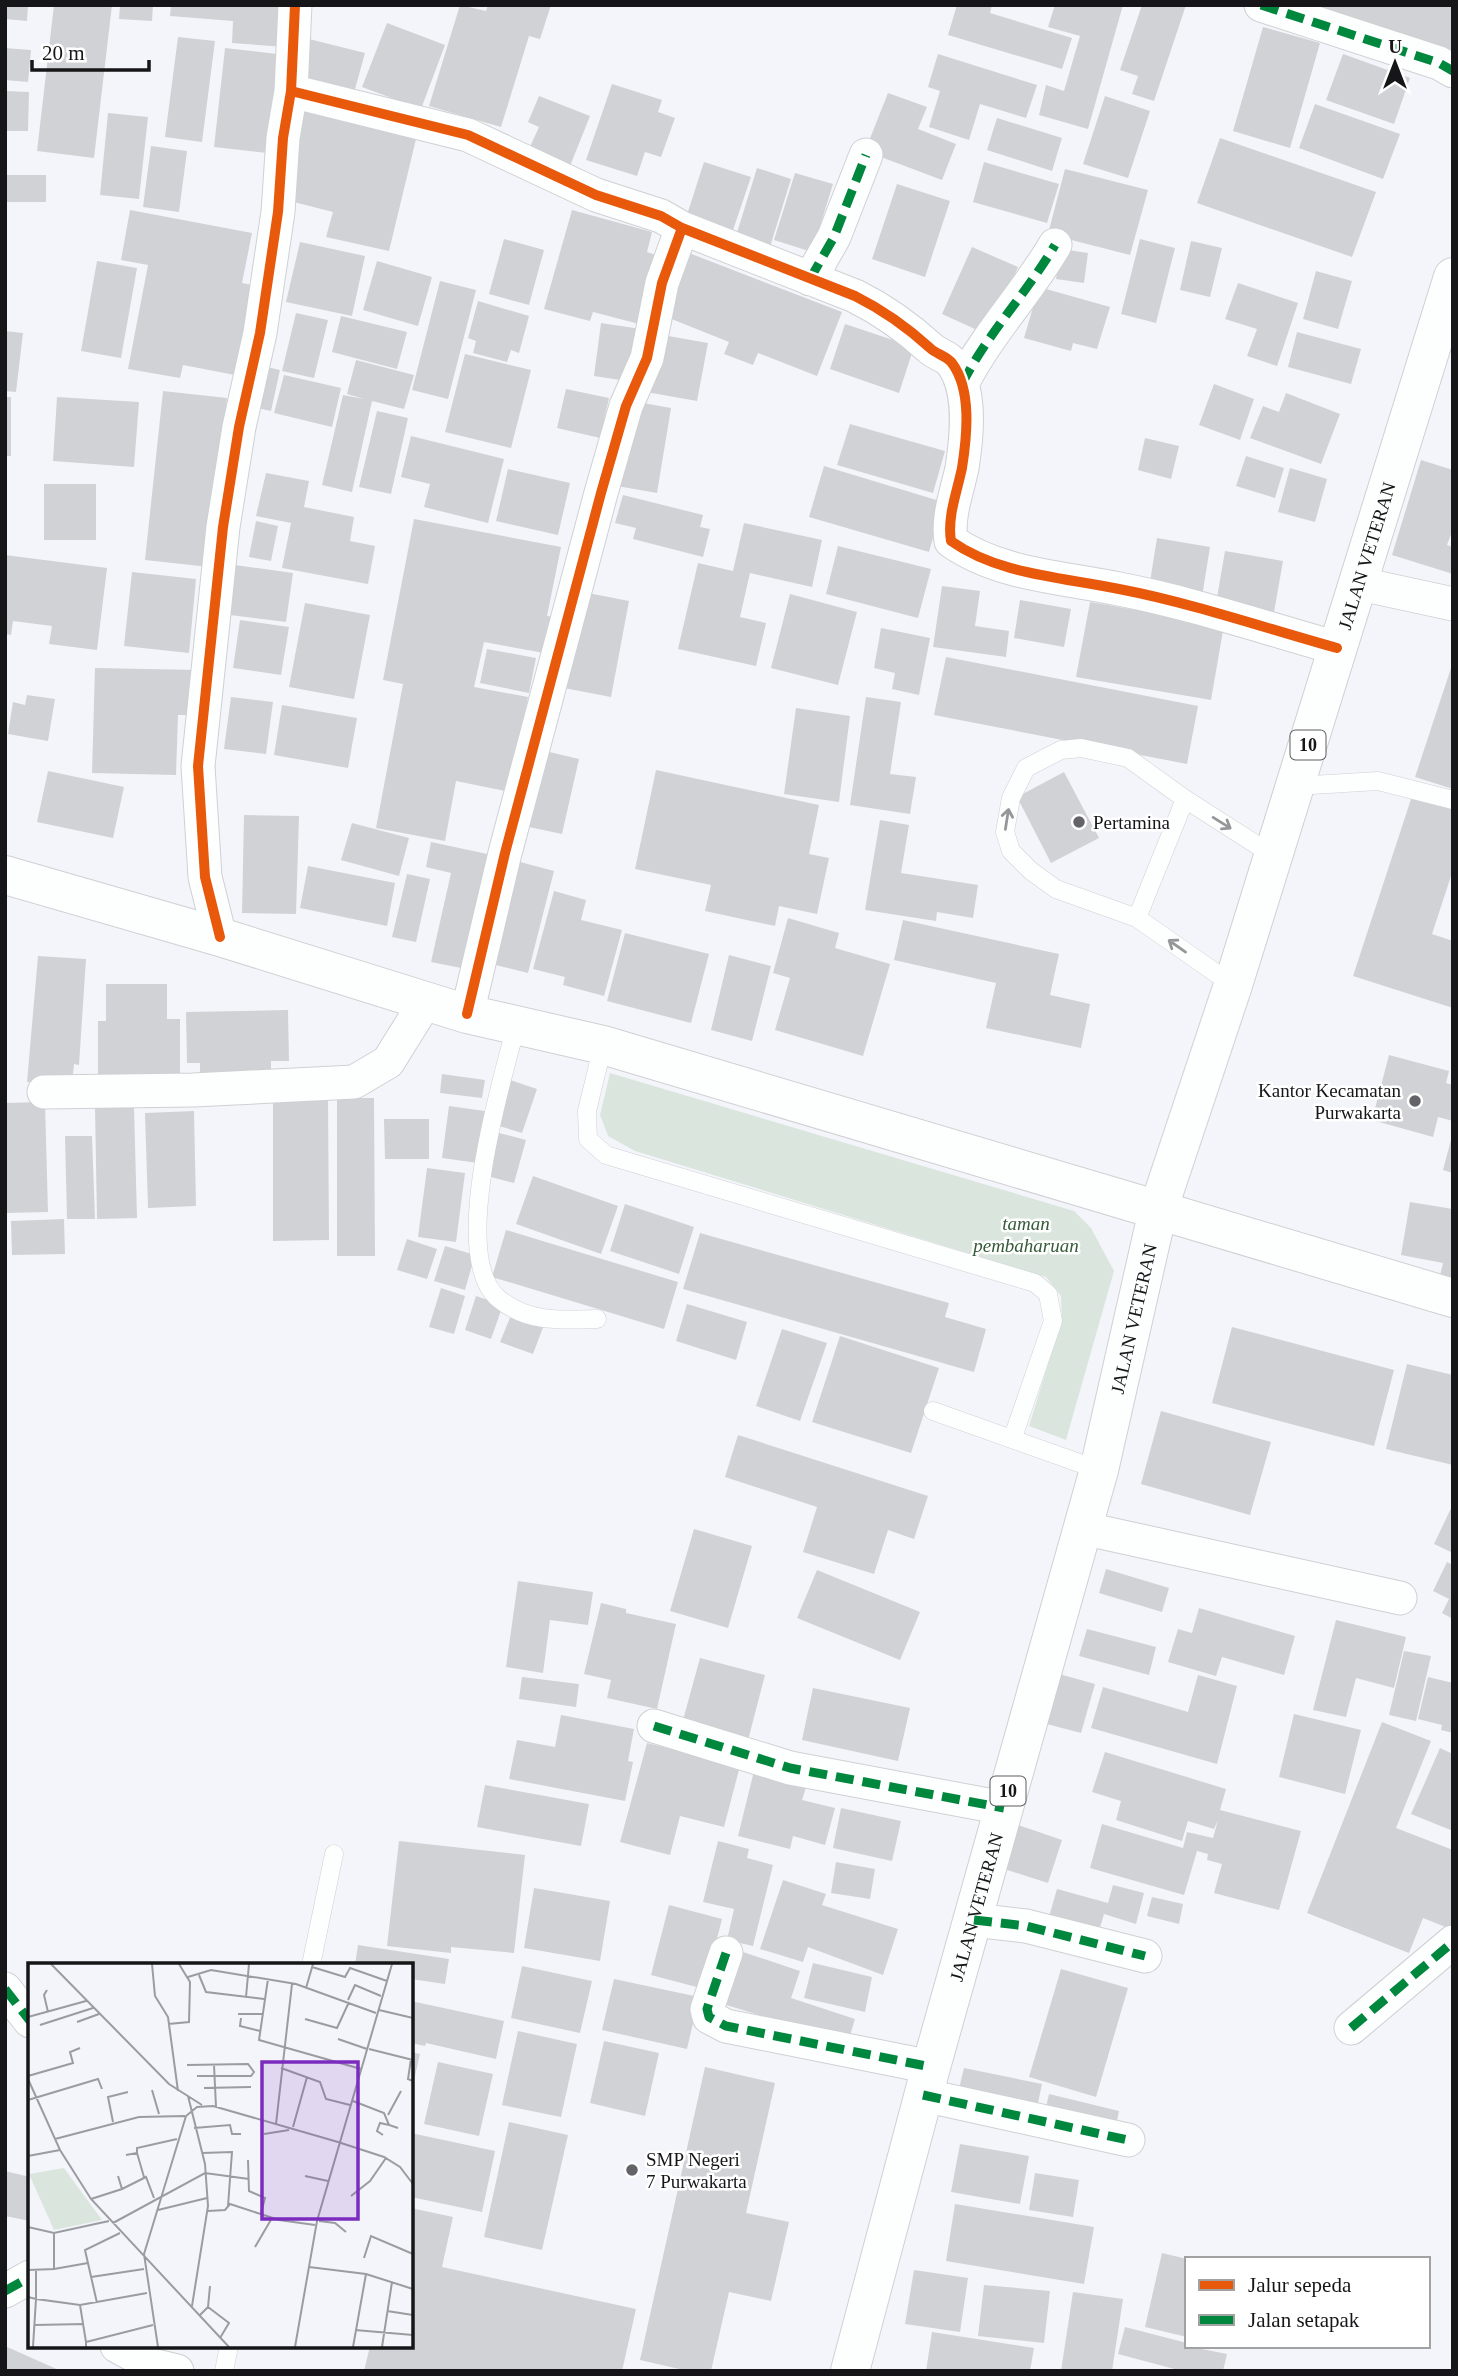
<svg xmlns="http://www.w3.org/2000/svg" width="1458" height="2376" viewBox="0 0 1458 2376" font-family="'Times New Roman',serif">
<style>
.green{fill:#dae6dd}
.building{fill:#d1d2d6}
.lines{fill:none;stroke-linecap:round;stroke-linejoin:round}
.lane-casing{stroke:#d0d0d4;stroke-width:19}
.street-casing{stroke:#d0d0d4;stroke-width:35}
.secondary-casing{stroke:#d0d0d4;stroke-width:40}
.highway-casing{stroke:#d0d0d4;stroke-width:40}
.lane{stroke:#fdfefe;stroke-width:18}
.street{stroke:#fdfefe;stroke-width:33}
.secondary{stroke:#fdfefe;stroke-width:38}
.highway{stroke:#fdfefe;stroke-width:38}
.quiet{stroke:#00873e;stroke-width:9;stroke-dasharray:18 9;stroke-linecap:butt}
.cycleway-casing{stroke:#fff;stroke-width:15}
.cycleway{stroke:#e8590c;stroke-width:10}
.oneway{stroke:#959697}
.poi-dot{fill:#646468;stroke:#fff;stroke-width:2.5}
.labels{text-anchor:middle;dominant-baseline:central;stroke-width:5;stroke-linejoin:round;paint-order:stroke}
.shield{fill:#fff;stroke:#5c5c5e;stroke-width:2}
.shield-label{font-size:18px;font-weight:bold;fill:#161619}
.street-label{font-size:19px;fill:#161619;stroke:#fff}
.poi-label{font-size:19px;fill:#161619;stroke:#fff;text-anchor:start}
.park-label{font-size:19px;font-style:italic;fill:#355a37;stroke:#fff}
.inset-road{fill:none;stroke:#9b9ca0;stroke-width:2}
.view{fill:#7b2cbf;fill-opacity:0.15;stroke:#7b2cbf;stroke-width:3.5}
.inset-edge{fill:none;stroke:#161619;stroke-width:3.5}
</style>
<rect width="100%" height="100%" fill="#f4f5fa"/>
<!-- green -->
<path class="green" d="M610,1073L1074,1211L1091,1228L1114,1271L1066,1440L1029,1426L1062,1319L1061,1296L1046,1277L635,1151L608,1136L600,1115Z"/>
<!-- building -->
<path class="building" d="M5,5H28L27,21L5,19Z
M54,5H112L94,158L37,151Z
M120,5H153L152,21L119,19Z
M171,5H289L286,47L232,43L233,21L170,16Z
M460,5L486,11L488,5H551L540,39L529,36L501,127L429,106Z
M957,5H992L990,13L1072,38L1062,69L948,35Z
M1055,5H1123L1088,129L1039,115L1046,85L1064,91L1080,36L1048,27Z
M1142,5H1186L1154,101L1132,94L1138,76L1120,70Z
M1311,5H1453V67Z
M387,23L445,45L421,109L362,87Z
M1263,27L1320,43L1290,148L1233,131Z
M178,37L215,41L202,142L165,137Z
M309,39L365,53L352,100L297,87Z
M5,48L31,50L28,82L5,80Z
M225,48L286,55L275,154L214,147Z
M938,54L1037,85L1026,118L980,104L969,140L929,127L940,91L928,87Z
M1343,54L1410,78L1394,124L1326,100Z
M612,84L662,100L658,112L675,118L661,157L645,152L637,176L586,160Z
M5,91L29,92L28,131H5Z
M888,93L927,107L918,129L956,144L942,180L865,151Z
M539,96L590,116L570,166L529,149L539,127L528,122Z
M1105,96L1150,111L1128,178L1083,164Z
M1315,104L1400,134L1383,179L1299,148Z
M304,108L417,135L389,251L326,237L333,212L282,199Z
M108,113L148,117L139,199L100,195Z
M997,118L1062,138L1052,171L987,150Z
M1220,138L1376,192L1352,257L1197,203Z
M151,146L187,151L179,212L143,207Z
M704,162L751,177L731,236L685,221Z
M984,162L1059,184L1047,223L973,202Z
M757,168L791,179L769,250L735,239Z
M1065,169L1148,190L1130,255L1048,234Z
M795,173L833,184L812,252L774,240Z
M5,175H46V202H5Z
M897,184L950,201L925,277L872,259Z
M130,210L252,233L242,283L257,286L240,376L183,365L180,378L128,369L148,265L121,260Z
M572,210L652,232L647,252L662,257L643,325L593,312L590,321L544,309Z
M504,239L544,250L529,305L489,294Z
M1140,239L1175,248L1156,323L1121,314Z
M1191,241L1222,248L1210,297L1180,290Z
M300,242L365,256L352,316L286,302Z
M972,247L1018,267L988,335L942,314Z
M1061,249L1088,253L1084,283L1056,279Z
M689,253L842,312L817,376L758,353L753,365L724,354L729,342L664,316Z
M97,261L137,268L121,358L81,351Z
M377,261L432,277L418,326L363,310Z
M1316,271L1352,281L1338,329L1303,319Z
M440,281L476,290L448,399L412,390Z
M1238,283L1298,303L1277,366L1247,356L1257,329L1225,319Z
M1039,287L1110,307L1097,349L1073,343L1071,351L1024,338Z
M478,301L529,316L519,353L511,350L507,362L473,353L476,341L468,338Z
M296,313L328,320L314,378L282,371Z
M341,316L407,332L397,369L332,352Z
M601,323L641,329L633,382L594,376Z
M845,324L914,347L899,393L830,369Z
M5,331L23,333L16,392L5,391Z
M1297,332L1361,349L1351,384L1288,367Z
M657,334L708,343L697,401L646,392Z
M465,354L531,370L511,448L445,432Z
M356,360L414,375L404,409L372,401L352,492L322,485L343,395L364,399L347,394Z
M258,365L280,370L271,411L249,406Z
M284,375L341,388L332,427L274,413Z
M1214,384L1254,399L1240,440L1199,425Z
M566,389L609,398L600,438L557,428Z
M163,391L227,398L209,567L145,560Z
M1286,393L1340,414L1321,464L1250,438L1263,406L1279,412Z
M5,397H11V456H5Z
M57,397L139,402L134,467L53,461Z
M632,401L671,408L657,493L617,486Z
M377,411L408,418L391,494L359,487Z
M850,424L945,451L933,493L837,465Z
M411,436L504,459L488,523L424,507L430,484L401,477Z
M1145,438L1179,446L1171,479L1138,470Z
M1246,456L1284,468L1275,498L1236,486Z
M1421,460L1453,470V529L1447,545L1453,547V574L1392,555Z
M824,466L943,502L929,552L809,517Z
M1290,468L1327,479L1315,522L1278,512Z
M508,469L570,483L558,535L496,521Z
M266,473L309,481L304,507L354,517L350,541L375,546L368,584L282,568L291,523L256,516Z
M44,484H96V540H44Z
M623,495L703,515L700,527L710,529L703,557L633,539L636,528L615,523Z
M414,519L561,547L547,616L561,618L555,655L484,642L474,687L528,697L510,792L456,781L445,841L376,828L403,684L383,680Z
M256,521L278,526L271,561L249,557Z
M744,523L822,540L812,587L750,573L740,617L766,623L756,666L678,649L698,563L733,571Z
M1157,538L1210,547L1202,597L1149,588Z
M838,546L931,569L918,618L826,594Z
M1225,551L1283,561L1273,618L1215,609Z
M5,555L107,568L97,650L49,644L52,626L13,621L11,635L5,634Z
M228,564L293,573L286,622L222,614Z
M132,572L196,579L189,653L124,646Z
M942,586L980,591L975,626L1009,631L1006,657L933,647Z
M583,592L629,601L611,697L564,688Z
M790,594L857,612L838,685L771,668Z
M1020,600L1071,609L1064,647L1014,638Z
M1090,602L1224,625L1211,700L1076,677Z
M305,603L370,615L354,699L289,687Z
M240,620L289,627L281,675L233,668Z
M881,628L930,638L919,695L892,689L895,673L874,668Z
M487,649L536,658L529,693L480,683Z
M946,657L1198,706L1187,764L934,715Z
M1452,665H1453V789L1415,777Z
M95,668L200,670L198,715H178L176,775L92,773Z
M27,695L55,699L48,741L8,734L13,702L25,705Z
M231,697L273,702L266,754L224,749Z
M866,697L901,702L890,774L916,777L910,814L850,805Z
M282,705L357,718L348,768L274,755Z
M796,708L850,716L839,802L784,794Z
M541,750L579,759L562,834L524,826Z
M656,770L819,805L809,854L829,858L817,914L779,906L775,926L705,911L711,885L635,869Z
M48,771L124,787L113,838L37,822Z
M1064,772L1099,838L1051,863L1017,797Z
M1412,796L1453,809V870L1432,934L1453,941V1008L1353,976Z
M244,815L299,816L296,914L242,913Z
M880,820L909,825L901,873L978,885L973,918L937,912L936,921L865,910Z
M352,823L409,838L399,876L341,860Z
M431,842L492,855L472,950L465,948L461,968L431,962L451,873L426,867Z
M509,859L554,871L528,973L483,962Z
M308,866L395,883L387,926L300,908Z
M407,874L430,879L416,942L392,937Z
M554,891L586,900L581,920L622,930L604,996L563,985L565,977L533,969Z
M788,918L839,933L835,948L890,964L863,1056L775,1030L790,978L773,973Z
M903,920L1059,954L1050,995L1090,1004L1081,1048L986,1028L996,983L894,960Z
M625,933L709,954L691,1023L607,1001Z
M729,955L771,966L752,1041L711,1030Z
M38,956L86,959L79,1065L74,1064L72,1085L27,1082Z
M106,984H167V1019H180V1081H98V1021H106Z
M288,1010L289,1061H271V1076L200,1078V1063H187L186,1012Z
M1389,1055L1449,1071L1446,1083L1453,1085V1121L1438,1117L1433,1137L1372,1120Z
M442,1074L485,1080L482,1098L440,1093Z
M510,1080L537,1089L522,1133L496,1125Z
M273,1097H328L329,1240L273,1241Z
M337,1098H374L375,1256H337Z
M45,1102L48,1212L5,1213V1103Z
M449,1106L485,1111L478,1163L442,1158Z
M95,1107H134L137,1218L97,1219Z
M194,1111L196,1206L148,1208L145,1113Z
M384,1119H429V1159H385Z
M499,1133L526,1140L514,1183L487,1176Z
M65,1136H92L95,1219H67Z
M1452,1136H1453V1173L1443,1170Z
M427,1168L465,1173L456,1242L418,1237Z
M533,1176L618,1206L601,1254L516,1224Z
M1410,1202L1453,1209V1278L1440,1276L1443,1263L1401,1255Z
M625,1204L694,1227L679,1274L610,1251Z
M64,1219L65,1254L12,1255L11,1221Z
M506,1230L678,1282L664,1329L492,1277Z
M700,1233L949,1303L945,1317L986,1329L974,1372L683,1289Z
M407,1239L437,1249L427,1279L397,1270Z
M445,1246L475,1255L465,1290L434,1281Z
M441,1288L465,1296L454,1334L429,1327Z
M476,1296L503,1305L491,1339L465,1330Z
M687,1304L747,1322L736,1360L676,1341Z
M512,1313L544,1325L533,1354L500,1342Z
M1232,1327L1394,1370L1374,1446L1212,1403Z
M782,1329L827,1343L800,1421L756,1406Z
M840,1336L939,1368L911,1453L812,1422Z
M1407,1364L1453,1375V1465L1386,1449Z
M1161,1411L1271,1442L1250,1515L1141,1484Z
M738,1435L928,1496L914,1539L888,1530L874,1574L803,1552L817,1507L725,1477Z
M1453,1504V1553L1434,1544Z
M694,1529L752,1546L728,1628L670,1611Z
M1447,1562L1453,1565V1619L1442,1613L1449,1599L1433,1591Z
M1106,1569L1169,1588L1162,1612L1099,1593Z
M817,1570L920,1612L900,1660L797,1618Z
M518,1581L593,1592L588,1625L550,1620L543,1673L506,1667Z
M601,1603L626,1609V1613L676,1624L657,1709L607,1698L611,1680L584,1674Z
M1199,1608L1295,1636L1284,1675L1222,1657L1216,1676L1168,1662L1178,1629L1192,1633Z
M1336,1620L1406,1637L1394,1688L1356,1678L1346,1717L1313,1710Z
M1087,1629L1156,1647L1149,1675L1079,1656Z
M1404,1651L1431,1656L1416,1721L1389,1715Z
M700,1658L765,1675L746,1748L680,1731Z
M1052,1672L1095,1684L1081,1733L1039,1722Z
M1198,1675L1237,1686L1217,1764L1091,1728L1103,1687L1188,1712Z
M522,1677L579,1684L576,1707L519,1699Z
M1428,1677L1453,1683V1733L1441,1730L1442,1725L1418,1719Z
M813,1688L910,1708L898,1761L802,1740Z
M1294,1714L1361,1730L1345,1794L1279,1777Z
M561,1715L634,1729L628,1761L633,1762L625,1801L509,1779L517,1740L555,1747Z
M1382,1722L1431,1741L1396,1828L1453,1850V1930L1423,1918L1409,1953L1307,1913Z
M647,1743L740,1766L724,1827L680,1816L670,1855L620,1842Z
M1440,1748L1453,1754V1831L1411,1814Z
M1105,1752L1226,1789L1220,1810L1301,1831L1279,1910L1214,1893L1222,1864L1207,1860L1208,1854L1197,1851L1184,1895L1090,1868L1102,1824L1183,1848L1187,1832L1213,1838L1218,1820L1214,1829L1188,1821L1182,1841L1116,1820L1121,1801L1092,1792Z
M755,1767L808,1781L802,1800L835,1808L825,1845L793,1836L790,1849L738,1836Z
M485,1785L589,1804L581,1846L477,1827Z
M841,1808L901,1821L892,1861L833,1848Z
M1012,1823L1062,1840L1048,1883L998,1867Z
M399,1841L525,1855L514,1953L451,1947V1953L387,1946Z
M718,1841L749,1849L747,1858L773,1865L753,1946L727,1940L734,1909L703,1902Z
M836,1862L875,1869L870,1899L831,1893Z
M783,1880L826,1894L822,1905L898,1929L883,1975L808,1947L803,1962L760,1949Z
M1113,1885L1144,1893L1136,1924L1104,1914L1096,1941L1046,1927L1057,1889L1108,1903Z
M534,1888L610,1901L600,1961L524,1948Z
M1152,1897L1183,1904L1179,1924L1147,1916Z
M669,1905L722,1919L704,1989L651,1975Z
M358,1945L449,1959L445,1984L411,1979V1965H355Z
M740,1951L800,1971L791,1998L855,2019L848,2042L723,2004Z
M813,1963L872,1977L865,2012L804,1998Z
M522,1966L592,1981L580,2033L511,2018Z
M1061,1969L1128,1988L1096,2097L1029,2077Z
M614,1979L699,1997L687,2049L602,2030Z
M411,2001L504,2021L496,2059L426,2043L425,2046L411,2043Z
M518,2031L577,2044L561,2117L502,2105Z
M604,2041L659,2053L645,2116L590,2103Z
M411,2052L420,2054L412,2089H411Z
M438,2062L493,2074L479,2136L424,2124Z
M705,2067L775,2083L746,2213L789,2222L771,2301L729,2292L711,2371H688L640,2360Z
M964,2068L1042,2084L1035,2117L956,2101Z
M1049,2094L1119,2111L1114,2136L1043,2120Z
M509,2122L568,2135L542,2250L484,2237Z
M411,2133L495,2151L482,2212L411,2197Z
M960,2144L1029,2156L1020,2204L951,2192Z
M5,2171L30,2177V2221L5,2216Z
M1035,2173L1079,2180L1073,2217L1029,2210Z
M955,2204L1094,2227L1084,2284L946,2261Z
M411,2208L453,2217L442,2267L636,2309L622,2371H364L370,2346H411Z
M1162,2253L1187,2259V2337L1145,2327Z
M914,2270L968,2278L960,2332L905,2324Z
M984,2285L1050,2291L1044,2343L978,2336Z
M1073,2292L1123,2299L1112,2371H1061Z
M1125,2327L1187,2343V2346L1227,2354L1223,2371H1182L1118,2354Z
M932,2332L1034,2348L1030,2371H926Z
M5,2346L61,2371H5Z"/>
<g class="lines">
<defs>
<path id="lane" d="M1295,786L1378,781L1453,800
M1137,918L1185,799
M1233,985L1137,918L1056,889L1031,871L1011,851L1005,832L1011,798L1026,768L1061,750L1081,748L1128,758L1185,799L1274,856
M517,1023C502,1079 448,1258 499,1299C528,1323 562,1320 597,1319
M603,1045L587,1111L588,1139L606,1155L1035,1283L1048,1294L1053,1321L1013,1437
M933,1411L1099,1470
M311,1965L334,1854
M224,2371L229,2346"/>
<path id="street" d="M1261,5L1439,63L1453,71
M291,91L468,135L596,195L661,216L682,228L855,296C883,310 907,327 930,348C936,354 947,356 952,363C972,390 967,436 962,468C957,492 947,517 951,541C999,575 1062,577 1119,589C1192,603 1265,628 1337,648
M810,279L834,237L866,155
M962,384C987,334 1027,293 1055,245
M1356,583L1453,604
M220,937L205,877L198,766L223,527L239,427L260,333L278,212L283,138L291,91L295,5
M467,1014L505,853L601,493L626,406L647,358L662,283L682,228
M44,1092L193,1090L354,1082L388,1062L426,1001
M1082,1528L1400,1598
M654,1726L790,1768L1004,1808
M974,1920L1026,1926L1145,1956
M726,1953L707,2009L709,2017L726,2026L931,2067
M5,1989L30,2021
M1351,2028L1453,1942
M923,2095L1128,2140
M5,2291L30,2277
M117,2346L152,2365L177,2371"/>
<path id="secondary" d="M1158,1210L1453,1298"/>
<g id="highway">
<path d="M5,875L220,937L467,1014L603,1045L1158,1210"/>
<path id="s1" d="M850,2371L931,2067L1099,1470L1158,1210L1233,985L1453,277"/>
</g>
</defs>
<!-- lane casing -->
<use href="#lane" class="lane-casing"/>
<!-- street casing -->
<use href="#street" class="street-casing"/>
<!-- secondary casing -->
<use href="#secondary" class="secondary-casing"/>
<!-- highway casing -->
<use href="#highway" class="highway-casing"/>
<!-- lane -->
<use href="#lane" class="lane"/>
<!-- street -->
<use href="#street" class="street"/>
<!-- secondary -->
<use href="#secondary" class="secondary"/>
<!-- highway -->
<use href="#highway" class="highway"/>
<!-- quiet -->
<path class="quiet" d="M1261,5L1439,63L1453,71
M810,279L834,237L866,155
M962,384C987,334 1027,293 1055,245
M654,1726L790,1768L1004,1808
M974,1920L1026,1926L1145,1956
M726,1953L707,2009L709,2017L726,2026L931,2067
M5,1989L30,2021
M1351,2028L1453,1942
M923,2095L1128,2140
M5,2291L30,2277"/>
<defs>
<path id="cycleway" d="M291,91L468,135L596,195L661,216L682,228L855,296C883,310 907,327 930,348C936,354 947,356 952,363C972,390 967,436 962,468C957,492 947,517 951,541C999,575 1062,577 1119,589C1192,603 1265,628 1337,648
M220,937L205,877L198,766L223,527L239,427L260,333L278,212L283,138L291,91L295,5
M467,1014L505,853L601,493L626,406L647,358L662,283L682,228"/>
</defs>
<!-- cycleway casing -->
<use href="#cycleway" class="cycleway-casing"/>
<!-- cycleway -->
<use href="#cycleway" class="cycleway"/>
</g>
<!-- one-way arrows -->
<defs><path id="oneway-shaft" d="M-6 0H5M1.5-3L5.5 0L1.5 3" fill="none" stroke-width="1.6" stroke-linecap="round" stroke-linejoin="round" transform="scale(1.75)"/></defs>
<g class="oneway">
<use href="#oneway-shaft" transform="translate(1007 819) rotate(-81)"/>
<use href="#oneway-shaft" transform="translate(1222 823) rotate(32)"/>
<use href="#oneway-shaft" transform="translate(1177 946) rotate(-145)"/>
</g>
<!-- markers -->
<g class="poi-dot">
<circle cx="1079" cy="822" r="7"/>
<circle cx="1415" cy="1101" r="7"/>
<circle cx="632" cy="2170" r="7"/>
</g>
<g class="labels">
<!-- shield labels -->
<g class="shield">
<rect x="1290.5" y="730.5" width="35" height="29" rx="5"/>
<rect x="990.5" y="1776.5" width="35" height="29" rx="5"/>
</g>
<g class="shield-label">
<text x="1308" y="745">10</text>
<text x="1008" y="1791">10</text>
</g>
<!-- street labels -->
<g class="street-label">
<text stroke="none"><textPath href="#s1" startOffset="1888">JALAN VETERAN</textPath></text>
<text stroke="none"><textPath href="#s1" startOffset="1090">JALAN VETERAN</textPath></text>
<text stroke="none"><textPath href="#s1" startOffset="481">JALAN VETERAN</textPath></text>
</g>
<!-- poi labels -->
<g class="poi-label">
<text x="1093" y="822">Pertamina</text>
<text x="1401" y="1090" text-anchor="end">Kantor Kecamatan<tspan x="1401" dy="22">Purwakarta</tspan></text>
<text x="646" y="2159">SMP Negeri<tspan x="646" dy="22">7 Purwakarta</tspan></text>
</g>
<!-- park labels -->
<g class="park-label">
<text x="1026" y="1223">taman<tspan x="1026" dy="22">pembaharuan</tspan></text>
</g>
</g>
<!-- overview -->
<g transform="translate(28 1963)">
<rect width="385" height="385" fill="#f4f5fa"/>
<path d="M36,205L74,257L26,267L1,211Z" fill="#dae6dd"/>
<path class="inset-road" d="M23,1L141,121L174,142M124,1L127,33L140,54L150,128M284,4L317,14L322,5L359,18M171,12L178,29L236,36M160,14L183,7L268,21L348,50M240,16L231,77L333,106M278,25L285,1M19,27L16,32L20,49M218,34L221,1M320,37L327,22L353,33M351,47L385,55M210,51H235M0,54L58,38M213,55L212,63L232,68M277,56L309,65L321,39M49,59L71,51M140,61L161,59L162,19L151,1M12,62L65,45M310,76L339,86M341,86L385,97M383,96L380,116L385,118M159,102L220,101L226,109L223,113H169M186,102L188,144M253,105L292,119L298,136L322,142M0,113L45,100L42,89L52,85M0,116L32,187L63,236L201,384M176,125L223,124M124,127L131,151M160,133L177,201L180,243L164,343M0,137L70,116L74,126M325,138L356,150L361,162L370,165M360,152L373,128M85,159L80,134L100,129M248,161L264,21M265,164L279,114M166,165L202,162L204,171H213M236,171L261,167M355,172L349,168L352,160L361,162M27,176L111,154L157,153M310,179L356,194L372,204L385,221M109,190L116,214M174,190L204,189L200,243M98,192L109,190V185L149,176M0,193L32,187M220,197L221,228L237,235L233,250M277,213L300,218M94,226L118,214L126,235M323,233L342,218L358,195M63,236L94,226L90,213M130,247L179,235M180,248L197,247L202,241L251,257L287,262M291,258L307,260L318,269M85,260L177,210L221,216M0,264L26,270L81,258M227,284L244,255M336,295L343,273L385,291M281,304L338,311L385,326M26,306L60,300M0,307L26,306V270M63,314L116,306M0,334L8,336V307M69,340L57,287L92,270M52,342L58,379M180,344L201,360L192,375M359,348L385,352M171,353L180,344L182,323M7,362L56,361M327,367L385,372M5,384L8,336L52,342L119,330M58,384V379L125,362M130,384L116,291L158,153L169,144L185,143L310,179M267,384L289,258L364,1M325,384L338,311M354,384L364,319"/>
<path class="view" d="M234,99H330V256H234Z"/>
<rect width="385" height="385" class="inset-edge"/>
</g>
<!-- border -->
<rect width="1458" height="2376" fill="none" stroke="#161619" stroke-width="14"/>
<!-- legend -->
<rect x="1185" y="2257" width="245" height="91" fill="#ffffff" stroke="#a2a2a3" stroke-width="2"/>
<rect x="1199" y="2280" width="35" height="10" fill="#e8590c" stroke="#a2a2a3" stroke-width="2"/>
<text x="1248" y="2292" font-size="21" fill="#161619">Jalur sepeda</text>
<rect x="1199" y="2315" width="35" height="10" fill="#00873e" stroke="#a2a2a3" stroke-width="2"/>
<text x="1248" y="2327" font-size="21" fill="#161619">Jalan setapak</text>
<!-- north arrow -->
<g transform="translate(1395 63)" stroke="#ffffff" stroke-width="5" paint-order="stroke">
<path d="M0-5L12 26L0 18L-12 26Z" fill="#161619"/>
<text y="-10" font-size="19" font-weight="bold" text-anchor="middle" fill="#161619">U</text>
</g>
<!-- scale -->
<path d="M32 60v10h117v-10" fill="none" stroke="#161619" stroke-width="3.5"/>
<text x="42" y="60" font-size="21" fill="#161619" stroke="#ffffff" stroke-width="5" paint-order="stroke">20 m</text>
</svg>
